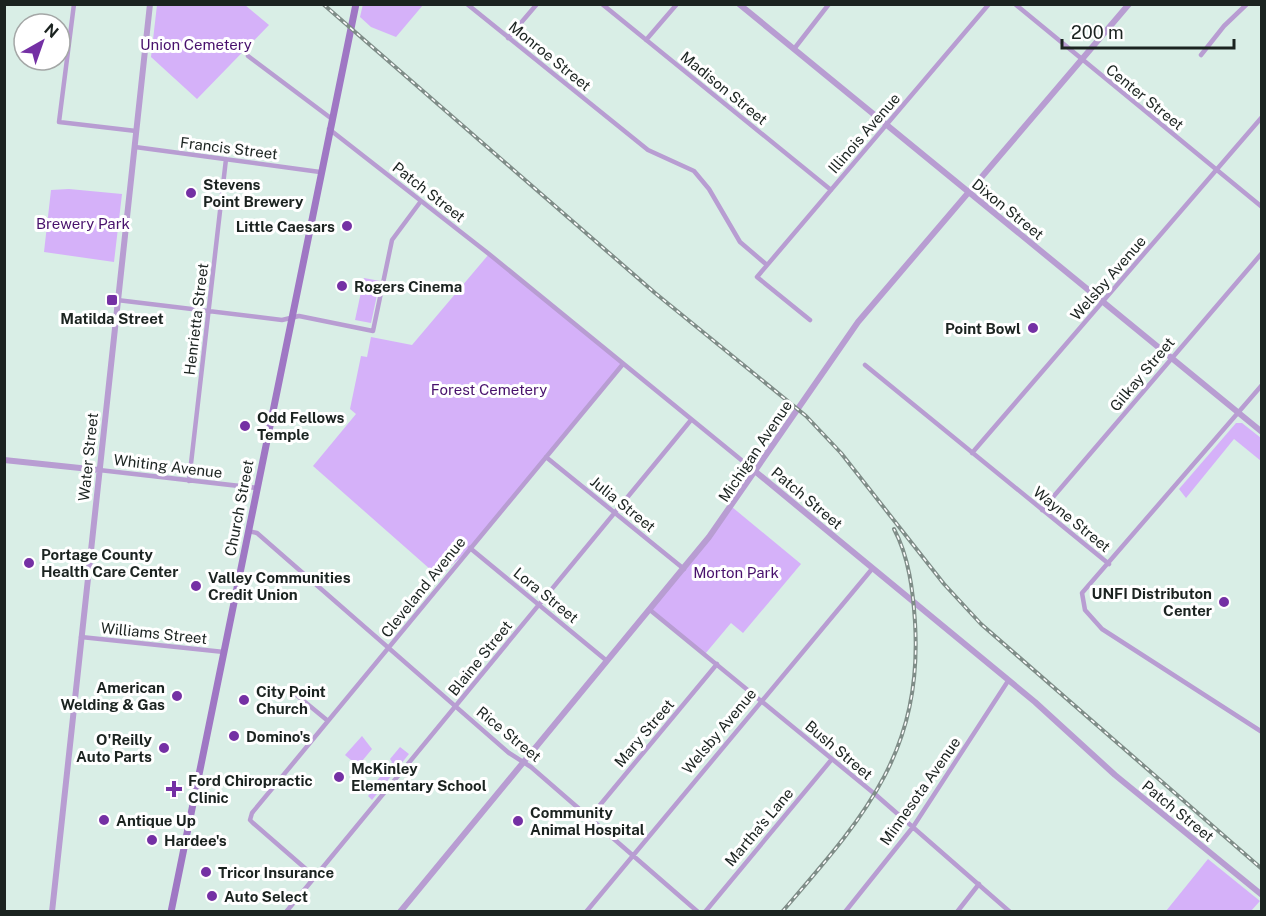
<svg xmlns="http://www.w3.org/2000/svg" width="1266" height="916" viewBox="0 0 1266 916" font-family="'Public Sans',sans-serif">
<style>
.green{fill:#d5b1f9}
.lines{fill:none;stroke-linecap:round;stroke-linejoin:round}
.minor{stroke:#b89dd2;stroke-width:4.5}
.tertiary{stroke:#b89dd2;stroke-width:6}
.secondary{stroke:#9f77c4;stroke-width:7}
.rail-casing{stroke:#7f8d88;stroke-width:4}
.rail{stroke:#fff;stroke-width:1.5;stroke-dasharray:4.5;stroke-linecap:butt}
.poi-dot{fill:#7430a4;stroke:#fff;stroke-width:2}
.labels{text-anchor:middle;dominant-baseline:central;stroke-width:6;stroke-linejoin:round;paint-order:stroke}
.park-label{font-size:15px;fill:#48116c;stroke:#fff}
.street-label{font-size:15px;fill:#1b2320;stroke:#fff}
.poi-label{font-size:15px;font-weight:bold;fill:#1b2320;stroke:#fff;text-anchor:start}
</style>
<rect width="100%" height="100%" fill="#d9eee6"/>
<!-- green -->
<path class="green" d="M363,4H423V5L396,37L371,27L360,17Z
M157,5H245L269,25L197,99L151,57Z
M69,189L122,194L114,262L44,252L51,190Z
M489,254L623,364L470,548L439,577L313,466L356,414L350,409L361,356L367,357L371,337L412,345Z
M364,278L380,281L371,323L355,320Z
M1236,423H1242L1261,438V461L1234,439L1186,498L1179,489Z
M732,507L801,564L743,633L731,623L705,654L650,610Z
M362,736L372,749L358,766L345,755Z
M400,747L409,754L372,800L368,796L378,785L375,783L392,762L390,759Z
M1208,859L1260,901L1251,911H1166Z"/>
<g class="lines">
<!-- minor -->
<path class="minor" d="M74,4L59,122L136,131
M467,4L648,150L694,171L709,189L740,242L767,265
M602,4L831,190
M1015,4L1262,207
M508,38L537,4
M646,40L677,4
M794,49L829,4
M1201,55L1224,26L1247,4
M248,56L332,119
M329,129L489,254L756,472
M135,147L320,172
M117,300L282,320L299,316L373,331L392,240L421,201
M810,320L757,277L989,4
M865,365L1109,564
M1262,385L1082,593L1085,610L1102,629L1262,732
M972,453L1262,117
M546,457L684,569
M99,470L257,488
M189,481L226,159
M1042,510L1262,253
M248,531L257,533L509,753L531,767L698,912
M470,548L607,661
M650,610L876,795L1010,912
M81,637L224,652
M294,693L328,721
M590,817L717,664
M314,876L253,823L250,820L252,813L623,364
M286,912L691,420
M586,912L872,569
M705,912L832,759
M845,912L913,827L1008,681
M957,912L979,884"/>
<!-- tertiary -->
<path class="tertiary" d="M739,4L1262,432
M4,460L99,470
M756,472L1035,702L1115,775L1262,895
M52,912L150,4
M400,912L709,537L858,322L1129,4"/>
<!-- secondary -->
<path class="secondary" d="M171,912L356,4"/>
<defs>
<path id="rail" d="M323,4L655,293L806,416L841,453L944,584L981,624L1262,869
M782,912C862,819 923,754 915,622C913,591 909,557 894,529"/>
</defs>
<!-- rail casing -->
<use href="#rail" class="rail-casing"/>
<!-- rail -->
<use href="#rail" class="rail"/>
</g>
<!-- markers -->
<g class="poi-dot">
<circle cx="191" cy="193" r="6"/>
<circle cx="347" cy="226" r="6"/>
<circle cx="342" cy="286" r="6"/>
<rect x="106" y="294" width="12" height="12" rx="3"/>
<circle cx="1033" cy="328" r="6"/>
<circle cx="245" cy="426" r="6"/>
<circle cx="29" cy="563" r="6"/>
<circle cx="196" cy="586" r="6"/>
<circle cx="1224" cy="602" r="6"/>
<circle cx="177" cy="696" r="6"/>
<circle cx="244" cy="700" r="6"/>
<circle cx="234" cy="736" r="6"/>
<circle cx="164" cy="748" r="6"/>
<circle cx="339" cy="777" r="6"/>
<path d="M171 780h6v6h6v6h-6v6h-6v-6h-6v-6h6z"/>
<circle cx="104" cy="820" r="6"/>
<circle cx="518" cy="821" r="6"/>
<circle cx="152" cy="840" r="6"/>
<circle cx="206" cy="872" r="6"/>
<circle cx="212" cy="896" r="6"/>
</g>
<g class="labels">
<!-- park labels -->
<g class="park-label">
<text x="196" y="44">Union Cemetery</text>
<text x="83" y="223">Brewery Park</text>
<text x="489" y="389">Forest Cemetery</text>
<text x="736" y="572">Morton Park</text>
</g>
<!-- street labels -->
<g class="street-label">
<text transform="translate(550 56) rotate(39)">Monroe Street</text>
<text transform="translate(724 88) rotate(39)">Madison Street</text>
<text transform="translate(1145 97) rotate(39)">Center Street</text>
<text transform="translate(864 133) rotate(-49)">Illinois Avenue</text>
<text transform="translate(229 148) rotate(7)">Francis Street</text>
<text transform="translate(429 192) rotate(38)">Patch Street</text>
<text transform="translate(1008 209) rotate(39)">Dixon Street</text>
<text transform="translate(1108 278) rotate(-49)">Welsby Avenue</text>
<text transform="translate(196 319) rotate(-83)">Henrietta Street</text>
<text transform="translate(1142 374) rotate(-50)">Gilkay Street</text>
<text transform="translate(755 451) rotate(-56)">Michigan Avenue</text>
<text transform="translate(88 457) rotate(-84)">Water Street</text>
<text transform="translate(168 466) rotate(7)">Whiting Avenue</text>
<text transform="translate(807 498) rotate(40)">Patch Street</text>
<text transform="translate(623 504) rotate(39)">Julia Street</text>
<text transform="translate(239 508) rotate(-79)">Church Street</text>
<text transform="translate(1072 519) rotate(39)">Wayne Street</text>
<text transform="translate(423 587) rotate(-51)">Cleveland Avenue</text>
<text transform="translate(546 595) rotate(39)">Lora Street</text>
<text transform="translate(154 633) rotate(6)">Williams Street</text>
<text transform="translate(480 658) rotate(-51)">Blaine Street</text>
<text transform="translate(719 731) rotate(-50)">Welsby Avenue</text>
<text transform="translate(644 733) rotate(-50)">Mary Street</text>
<text transform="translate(509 734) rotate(39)">Rice Street</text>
<text transform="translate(839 750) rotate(40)">Bush Street</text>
<text transform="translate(920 791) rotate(-55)">Minnesota Avenue</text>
<text transform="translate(1178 811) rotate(39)">Patch Street</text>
<text transform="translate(759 827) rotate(-50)">Martha's Lane</text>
</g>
<!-- poi labels -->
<g class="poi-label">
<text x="203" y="184">Stevens<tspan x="203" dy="17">Point Brewery</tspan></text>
<text x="335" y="226" text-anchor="end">Little Caesars</text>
<text x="354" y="286">Rogers Cinema</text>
<text x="112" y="318" text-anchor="middle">Matilda Street</text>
<text x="1021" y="328" text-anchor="end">Point Bowl</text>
<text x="257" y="417">Odd Fellows<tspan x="257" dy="17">Temple</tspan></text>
<text x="41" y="554">Portage County<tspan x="41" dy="17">Health Care Center</tspan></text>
<text x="208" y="577">Valley Communities<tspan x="208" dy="17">Credit Union</tspan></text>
<text x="1212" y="593" text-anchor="end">UNFI Distributon<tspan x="1212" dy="17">Center</tspan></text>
<text x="165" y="687" text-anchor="end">American<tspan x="165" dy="17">Welding &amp; Gas</tspan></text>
<text x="256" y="691">City Point<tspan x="256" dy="17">Church</tspan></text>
<text x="246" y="736">Domino's</text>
<text x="152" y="739" text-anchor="end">O'Reilly<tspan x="152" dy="17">Auto Parts</tspan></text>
<text x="351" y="768">McKinley<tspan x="351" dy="17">Elementary School</tspan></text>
<text x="188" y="780">Ford Chiropractic<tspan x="188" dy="17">Clinic</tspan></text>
<text x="530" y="812">Community<tspan x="530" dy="17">Animal Hospital</tspan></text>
<text x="116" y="820">Antique Up</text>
<text x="164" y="840">Hardee's</text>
<text x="218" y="872">Tricor Insurance</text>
<text x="224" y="896">Auto Select</text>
</g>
</g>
<!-- border -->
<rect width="1266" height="916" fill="none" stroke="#1b2320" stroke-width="12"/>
<!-- north arrow -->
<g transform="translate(42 42) rotate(40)"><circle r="28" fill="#ffffff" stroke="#a4a7a6" stroke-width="1.5"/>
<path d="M0-4.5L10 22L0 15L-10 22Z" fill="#7430a4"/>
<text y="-9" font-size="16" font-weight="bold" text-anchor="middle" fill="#1b2320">N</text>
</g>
<!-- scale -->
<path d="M1062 39v9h172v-9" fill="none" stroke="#1b2320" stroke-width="3"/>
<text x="1071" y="39" font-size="18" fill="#1b2320" stroke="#ffffff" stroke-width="4.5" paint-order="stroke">200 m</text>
</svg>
